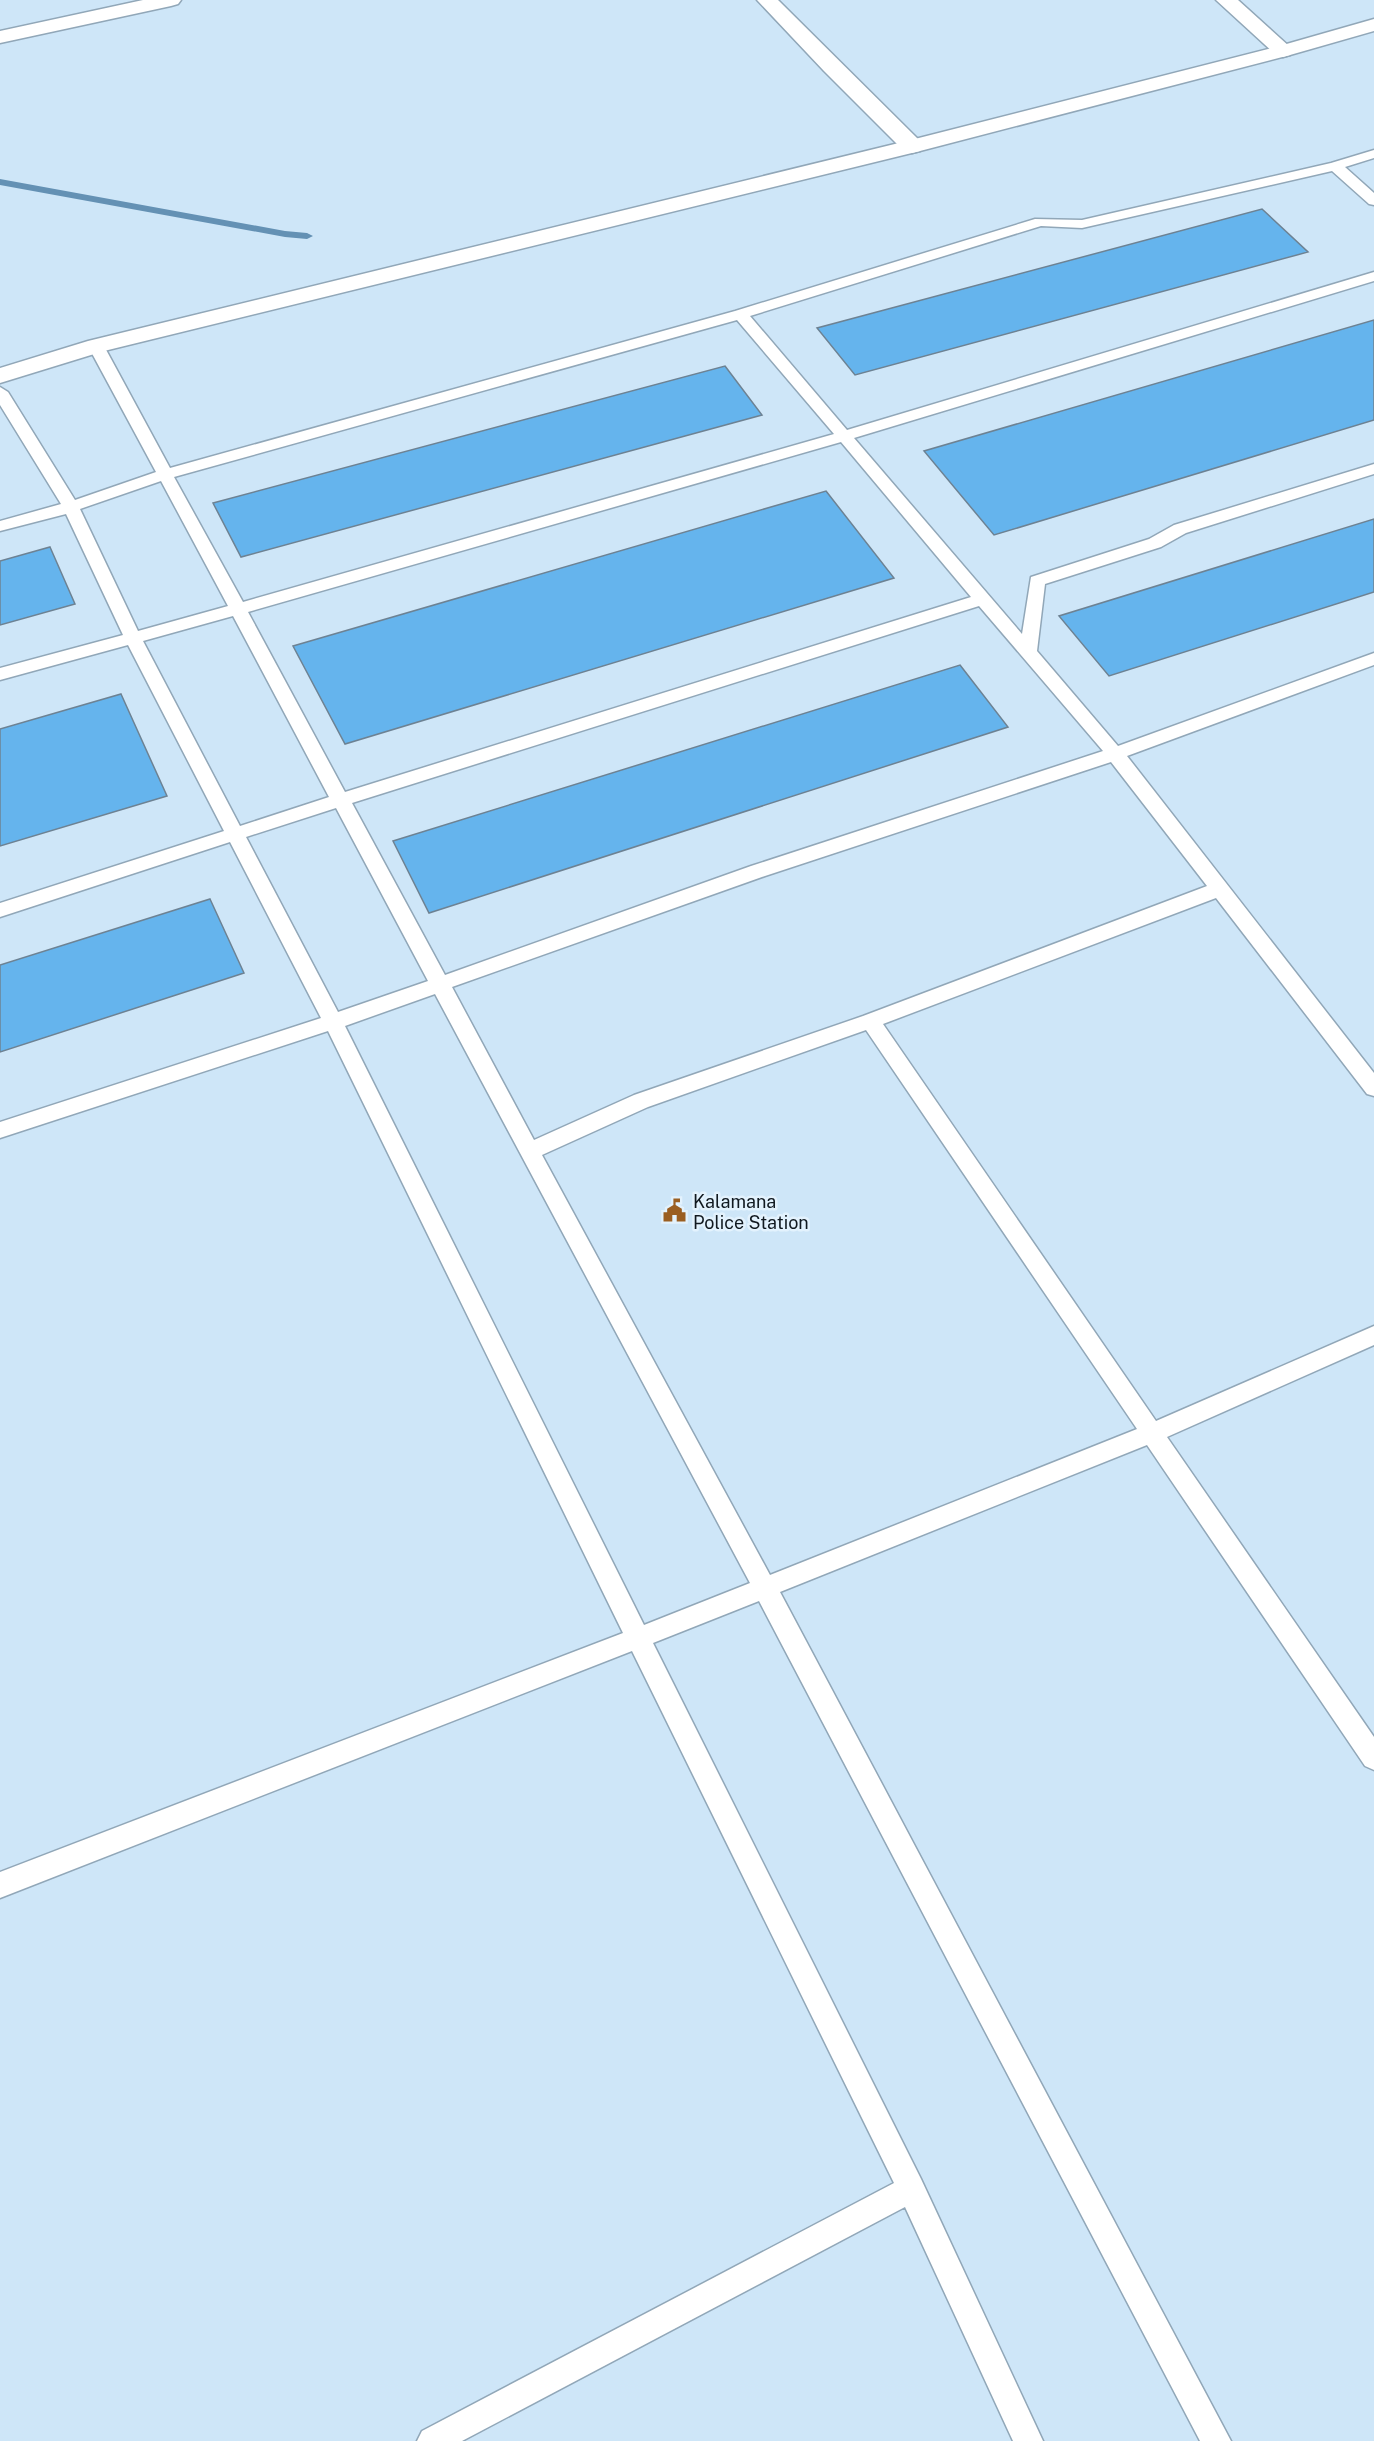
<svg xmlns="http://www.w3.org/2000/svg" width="1374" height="2441" viewBox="0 0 1374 2441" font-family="'Public Sans',sans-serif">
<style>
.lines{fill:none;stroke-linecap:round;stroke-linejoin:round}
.stream{fill:#6491b4;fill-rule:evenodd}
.building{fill:#65b4ed;stroke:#6d8293;stroke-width:1.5}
.lane-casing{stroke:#91a7b8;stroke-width:3}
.street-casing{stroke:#91a7b8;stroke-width:3}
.secondary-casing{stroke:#91a7b8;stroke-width:3}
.lane{fill:#fff;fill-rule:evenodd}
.street{fill:#fff;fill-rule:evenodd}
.secondary{fill:#fff;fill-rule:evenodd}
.labels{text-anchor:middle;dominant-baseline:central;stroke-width:5;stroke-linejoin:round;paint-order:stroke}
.poi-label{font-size:18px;fill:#111920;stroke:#e3f2fd;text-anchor:start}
</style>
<rect width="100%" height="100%" fill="#cee6f8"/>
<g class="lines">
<!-- stream -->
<path class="stream" d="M0,179L285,231L307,233L313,236L307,239L285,237L0,185Z"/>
</g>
<!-- building -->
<path class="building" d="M1262,209L1308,252L855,375L817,328Z
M1374,320V420L994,535L924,451Z
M725,366L762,415L241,557L213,503Z
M826,491L894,578L345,744L293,646Z
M1374,519V592L1109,676L1059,616Z
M50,547L75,604L0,625V561Z
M960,665L1008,727L429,913L393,841Z
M121,694L167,796L0,846V729Z
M210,899L244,973L0,1052V965Z"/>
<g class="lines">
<defs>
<path id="lane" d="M1374,150V158L1345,167L1374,193V205L1369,204L1332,171L1082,228L1041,226L750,316L847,430L1374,272V281L854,438L1022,634L1031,577L1149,539L1174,525L1374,464V474L1186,533L1161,547L1045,584L1037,651L1118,746L1374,653V665L1127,756L1374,1073V1096L1367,1094L1216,898L883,1024L1156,1421L1374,1326V1345L1167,1437L1374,1737V1770L1365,1766L1147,1445L780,1592L1231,2441H1200L759,1601L653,1643L921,2179L1043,2441H1013L905,2207L462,2441H417L422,2431L894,2183L632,1651L0,1898V1872L623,1633L328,1031L0,1138V1122L321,1018L230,842L0,917V903L224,831L128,645L0,680V668L123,635L66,514L0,531V521L61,504L0,405V387L8,392L75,500L156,472L88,346L91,343H101L104,346L170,468L735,311L1035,219L1082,220L1331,163ZM737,320L834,434L243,602L174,477ZM841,442L971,597L345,792L248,612ZM161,481L228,606L138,631L80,509ZM979,606L1103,751L751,866L445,975L352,803ZM233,616L329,797L240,826L143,641ZM1111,762L1207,886L863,1016L634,1095L534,1140L452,987L765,876ZM336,808L428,981L338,1012L246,837ZM435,994L750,1583L644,1625L345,1026ZM866,1030L1137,1429L770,1575L542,1155L648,1107Z"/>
<path id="street" d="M143,0H181L178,4L171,6L0,43V31Z
M757,0H778L920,141L923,146L920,151L912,153L904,151L824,71Z
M1216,0H1238L1290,47L1293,51L1290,55L1283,57L1276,55Z"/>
<path id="secondary" d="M1374,19V31L1290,55L920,151L104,351L0,383V368L88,341L907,141L1276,47Z"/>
</defs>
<!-- lane casing -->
<use href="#lane" class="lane-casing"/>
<!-- street casing -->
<use href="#street" class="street-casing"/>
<!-- secondary casing -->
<use href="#secondary" class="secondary-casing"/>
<!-- lane -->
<use href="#lane" class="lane"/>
<!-- street -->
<use href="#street" class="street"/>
<!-- secondary -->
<use href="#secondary" class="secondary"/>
</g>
<!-- icons -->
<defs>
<symbol id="civic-bare" viewBox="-9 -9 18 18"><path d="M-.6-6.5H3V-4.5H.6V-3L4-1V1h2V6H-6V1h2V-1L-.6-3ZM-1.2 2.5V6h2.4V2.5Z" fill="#9a5e21" stroke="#e3f2fd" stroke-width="2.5" paint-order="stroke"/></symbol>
</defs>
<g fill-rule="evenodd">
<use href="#civic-bare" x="658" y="1194" width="33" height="33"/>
</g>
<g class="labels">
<!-- poi labels -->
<g class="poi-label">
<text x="693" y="1201">Kalamana<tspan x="693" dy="21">Police Station</tspan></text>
</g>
</g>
</svg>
